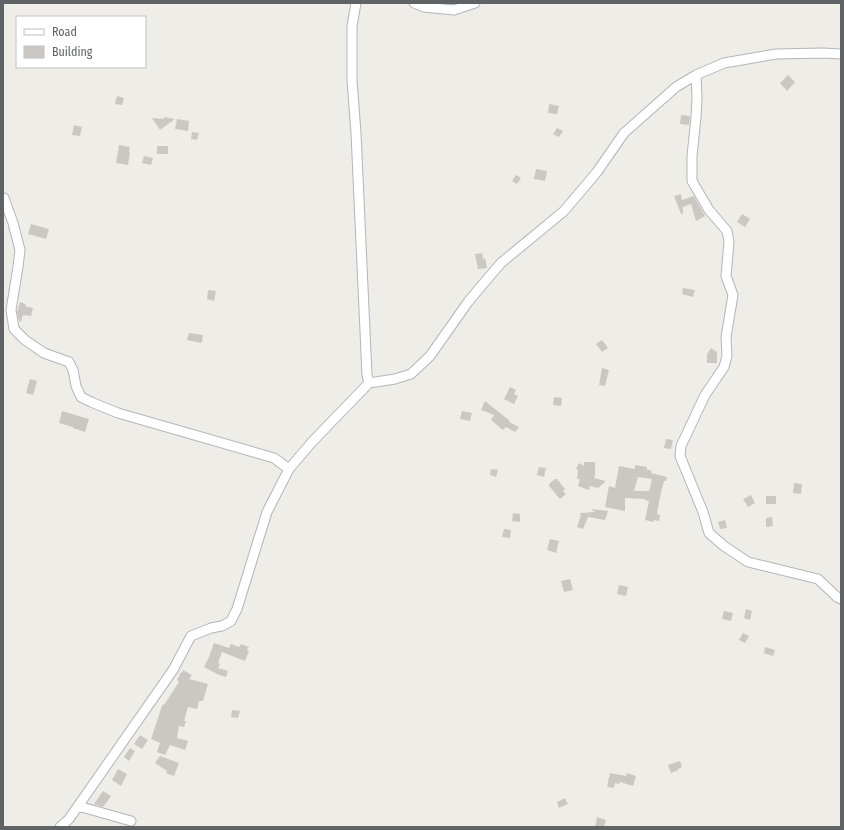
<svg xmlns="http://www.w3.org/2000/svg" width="844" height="830" viewBox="0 0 844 830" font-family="'Fira Sans Condensed',sans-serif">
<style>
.building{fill:#cbc8c4;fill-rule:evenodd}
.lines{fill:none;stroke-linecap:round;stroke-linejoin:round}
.minor-casing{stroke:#b3b5b8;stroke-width:11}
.minor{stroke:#fff;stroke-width:9}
</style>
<rect width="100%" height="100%" fill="#efede8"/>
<!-- building -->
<path class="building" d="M788,75L795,82L787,91L780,83Z
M117,96L124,98L122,105L115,104Z
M549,104L559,106L557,114L548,113Z
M681,115L690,116L689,125L680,124Z
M164,117L175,119L160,130L152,118L164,119Z
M177,119L189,121L188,131L175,129Z
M74,125L82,127L80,136L72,135Z
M557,128L563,131L559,137L553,134Z
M192,132L199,133L197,140L191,139Z
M119,145L130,147L129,152L130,153L128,165L116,163Z
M157,146H168V154H157Z
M144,156L153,158L151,165L142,163Z
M536,169L547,171L545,181L534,179Z
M516,175L521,178L517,184L512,181Z
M681,194L682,200L694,196L705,216L696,221L691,204L683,207V214H681L674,196Z
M742,214L750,219L745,227L737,222Z
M31,224L49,229L46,239L28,234Z
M482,253L483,259L485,258L487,268L478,269L475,254Z
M683,288L695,290L693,297L682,294Z
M208,290L216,291L214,301L207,299Z
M20,302L26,304L25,306L33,308L31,316L23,315L21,322L19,321L17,312Z
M189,333L203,335L202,342L201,343L187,340Z
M602,340L608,348L602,352L596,344Z
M711,348L717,352V363H707V354Z
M602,368L609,370L605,386L599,385Z
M30,379L37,381L33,395L26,393Z
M510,387L516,390L514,394L518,396L514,404L504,399Z
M554,397L562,398L561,406L553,405Z
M485,401L510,421L509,422L519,427L515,432L506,427L503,430L491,420L494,415L481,410Z
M62,411L89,419L85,432L73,428V427L59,423Z
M462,411L472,413L470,421L460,419Z
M666,439L673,440L671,449L664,448Z
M584,462H595V474L594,478L606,481L598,488L590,486L589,490L578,486L580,479H577L578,470L576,469L579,463L584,466Z
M635,465L647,467V470H651V473L667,477L666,481H664L660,497L657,514L660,515L659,521L654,520V522L645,520L649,501L645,500V499L625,498V511L605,507L609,486L615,488L619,466L635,469ZM638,477L652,479L649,491H634Z
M539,467L546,468L544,477L537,475Z
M491,469L498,470L496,477L490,475Z
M555,479H557L565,489L563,491L566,494L560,499L549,486V484Z
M794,483L802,484L801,494L793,493Z
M751,495L755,503L748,507L743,499Z
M766,496H776V504H766Z
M591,509L608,511L605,520L588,517L583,529L577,527L581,515H580V513L595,512Z
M513,513L520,514V522L512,521Z
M772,517L773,526L766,527V518Z
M725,520L727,528L720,529L718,522Z
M504,529L511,530L510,538L502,537Z
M550,539L559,541L556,553L547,550Z
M570,579L573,590L564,592L561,581Z
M619,585L628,587L626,596L617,594Z
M746,609L752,611L750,620L744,618Z
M724,611L733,613L731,621L722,619Z
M743,633L749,636L745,643L739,640Z
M214,643L229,648L231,644L239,647L241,644L249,647L247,650L249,651L245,661L222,652L218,663L220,664L218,668L228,671L226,677L219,675L204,667L209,657Z
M765,647L775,650L773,656L764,653Z
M183,670L192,675L189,679L208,684L203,701H199L197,709L188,707L184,721H186L184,727L179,726L177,738L188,741L185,750L170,745L165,755L157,752L160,743L151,739L161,709L163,704L164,705L179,682L177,680L181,672L182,673Z
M232,710L240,711L238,718L231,717Z
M140,735L148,740L142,749L134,744Z
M130,748L135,751L129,761L124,757Z
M160,756L179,763L174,776L166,773L167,771L155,763Z
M680,761L682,767L678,769V770L671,773L668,765Z
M118,769L127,774L121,786L112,780Z
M610,773L626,776L627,773L636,776L633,786L620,782L619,784L615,783L614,788L607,787Z
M103,791L111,796L103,807L94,804Z
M565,798L568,804L559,808L557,802Z
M597,817L606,820L604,827H595Z"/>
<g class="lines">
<defs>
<path id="minor" d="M356,3L352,26V80L356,133L367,375L369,383
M414,3L424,7L454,10L475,3
M696,75L697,98L696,117L692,156V181L709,210L727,231L729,242L726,276L733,295L726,337L727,356L724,367L705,395L681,446L680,456L703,512L709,533L724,546L748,562L818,579L837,597L841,599
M4,198L13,223L20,250L18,267L11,310L14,329L25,340L44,353L69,362L73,370L76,386L81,397L91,402L118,413L274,458L289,469
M78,806L131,821
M60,827L69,819L173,670L191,636L211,628L222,626L231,621L237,609L267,512L289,469L312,442L369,383L395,379L411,374L430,356L468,302L483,284L501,263L564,211L597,172L624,133L676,87L696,75L724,63L776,54L823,53L841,54"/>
</defs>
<!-- minor casing -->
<use href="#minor" class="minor-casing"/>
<!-- minor -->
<use href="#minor" class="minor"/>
</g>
<!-- border -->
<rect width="844" height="830" fill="none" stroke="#5f6366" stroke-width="8"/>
<!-- legend -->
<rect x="16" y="16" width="130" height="52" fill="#ffffff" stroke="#bfc1c2"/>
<rect x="24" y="29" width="20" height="6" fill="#ffffff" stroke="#bfc1c2"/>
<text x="52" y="36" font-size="12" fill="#5f6366">Road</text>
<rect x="24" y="46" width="20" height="12" fill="#cbc8c4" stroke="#bfc1c2"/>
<text x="52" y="56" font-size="12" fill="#5f6366">Building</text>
</svg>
